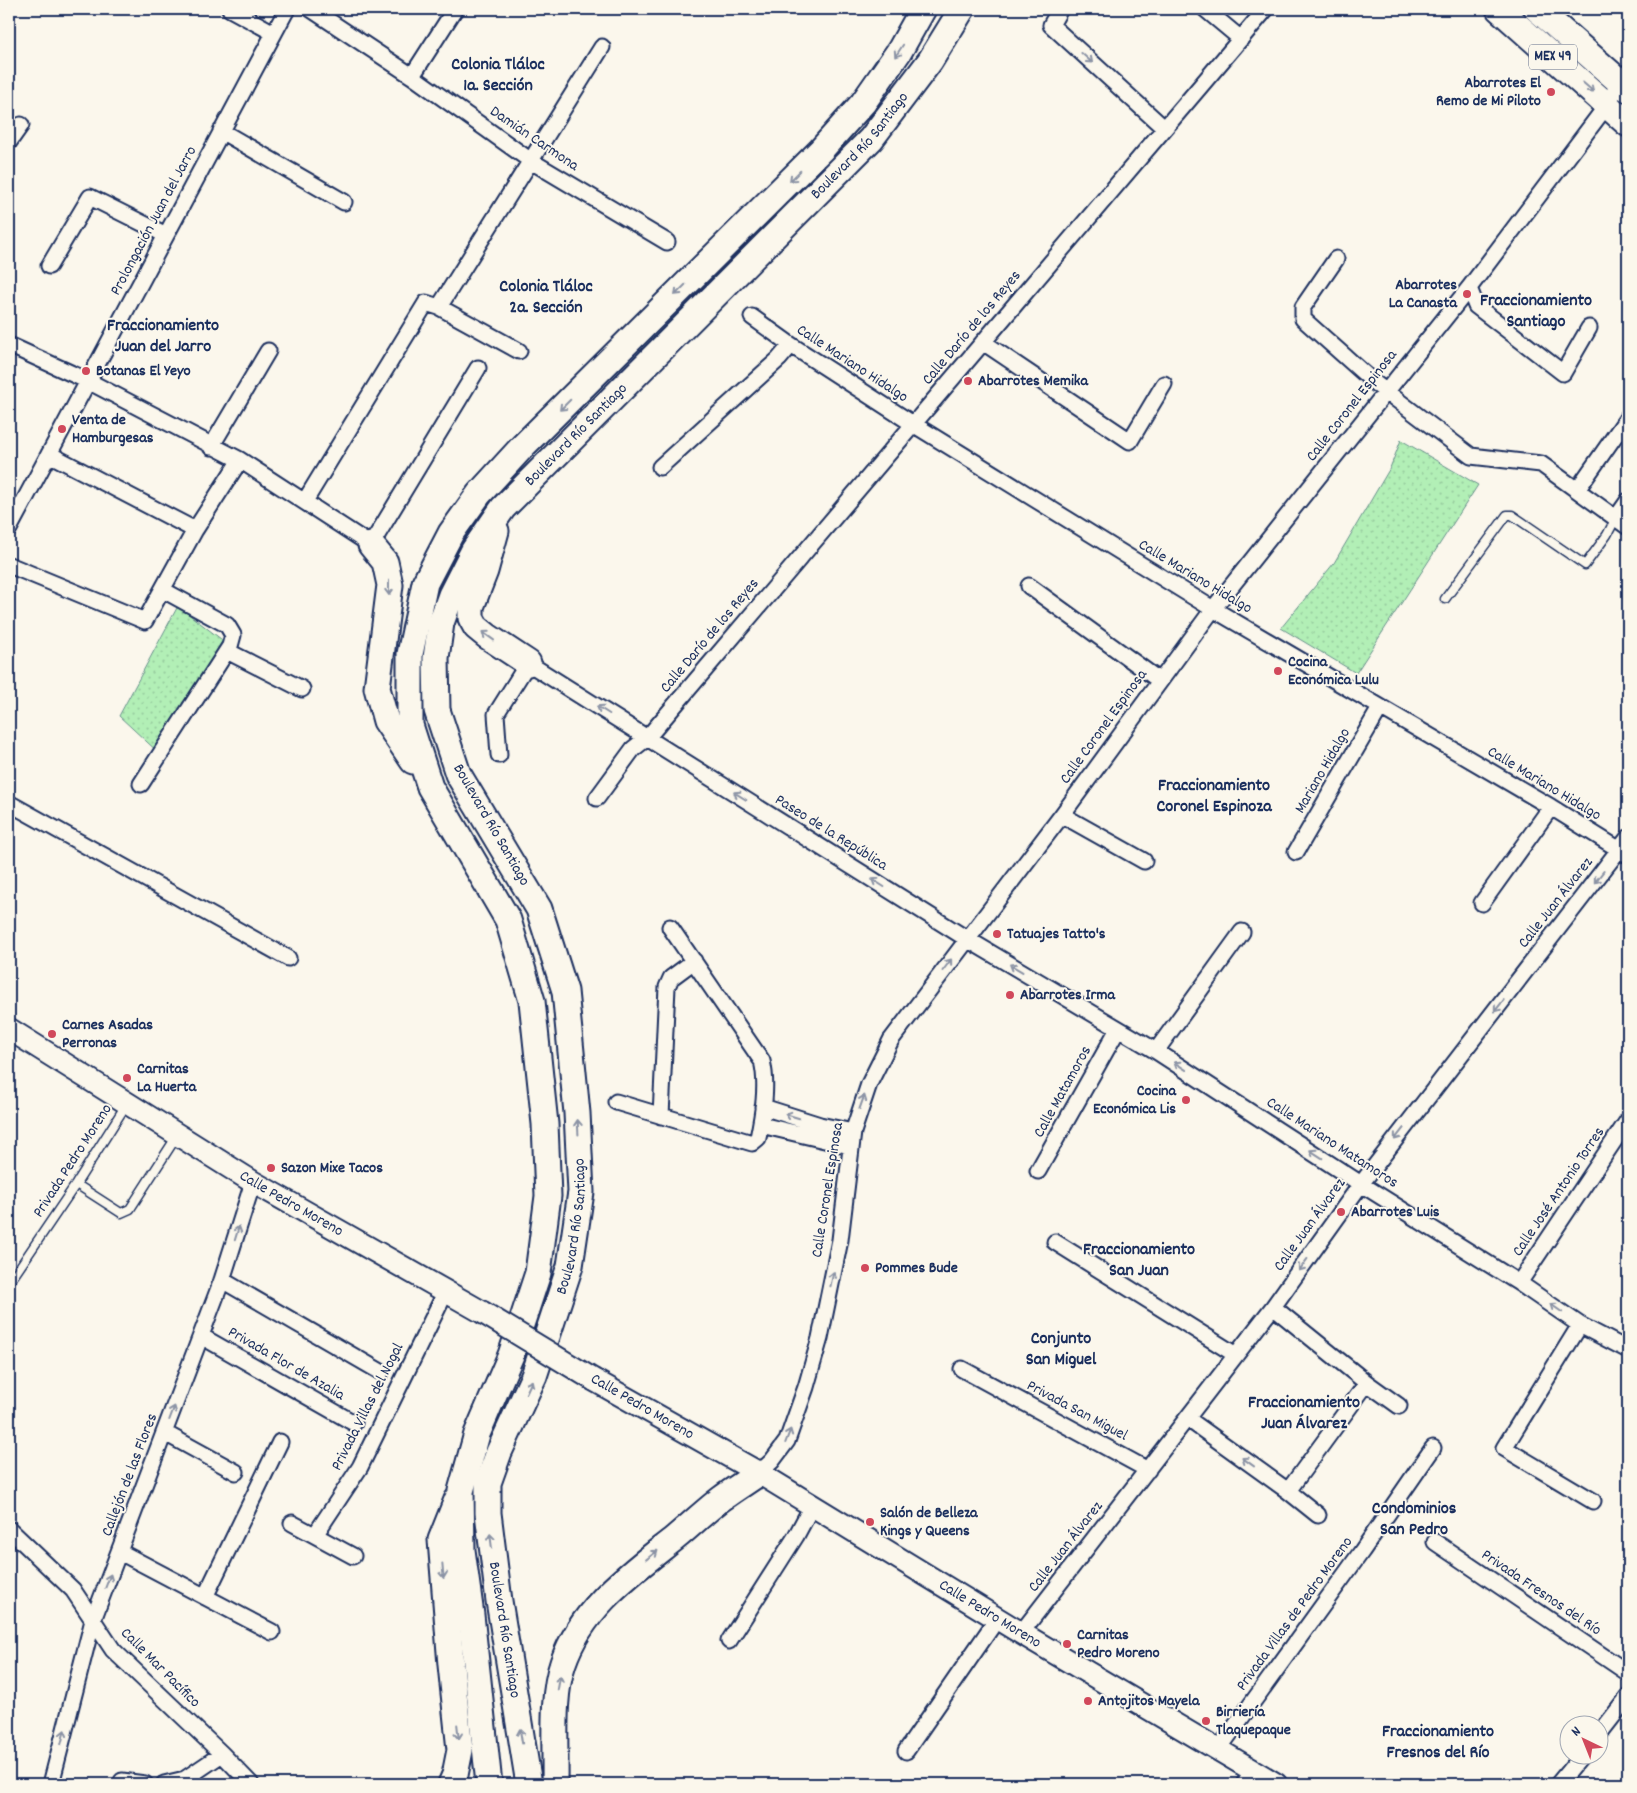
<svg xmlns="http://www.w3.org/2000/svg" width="1637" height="1793" viewBox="0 0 1637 1793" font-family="Dekko,sans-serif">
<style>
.green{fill:url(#green-dots);stroke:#668f8a}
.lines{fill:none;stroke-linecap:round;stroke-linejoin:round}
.lane-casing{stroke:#1b2f5e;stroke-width:11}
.street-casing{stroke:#1b2f5e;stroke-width:19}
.secondary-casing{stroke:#1b2f5e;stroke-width:25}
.primary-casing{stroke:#1b2f5e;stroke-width:29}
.lane{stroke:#fbf7ec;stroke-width:8}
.street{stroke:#fbf7ec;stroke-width:15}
.secondary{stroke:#fbf7ec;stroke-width:21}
.primary{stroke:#fbf7ec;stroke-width:25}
.secondary-bridge-casing{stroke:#1b2f5e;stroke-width:25;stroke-linecap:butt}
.secondary-bridge{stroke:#fbf7ec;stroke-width:21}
.oneway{stroke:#8b93a5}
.poi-dot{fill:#d1495b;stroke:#fbf7ec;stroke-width:2}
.labels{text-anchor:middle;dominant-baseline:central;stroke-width:4;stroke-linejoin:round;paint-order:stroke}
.shield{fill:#fbf7ec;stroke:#5e6b89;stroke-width:1}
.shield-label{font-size:15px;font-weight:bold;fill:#1b2f5e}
.poi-label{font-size:16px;font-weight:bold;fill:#1b2f5e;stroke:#fbf7ec;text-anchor:start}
.street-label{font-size:16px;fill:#1b2f5e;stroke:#fbf7ec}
.neighbourhood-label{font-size:18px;font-weight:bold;fill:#1b2f5e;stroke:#fbf7ec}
</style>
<defs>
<pattern id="green-dots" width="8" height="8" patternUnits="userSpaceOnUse" patternTransform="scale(1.25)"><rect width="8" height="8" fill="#b2efb6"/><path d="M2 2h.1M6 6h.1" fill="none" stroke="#98cd9f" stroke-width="1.8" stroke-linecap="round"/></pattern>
</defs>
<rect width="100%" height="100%" fill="#fbf7ec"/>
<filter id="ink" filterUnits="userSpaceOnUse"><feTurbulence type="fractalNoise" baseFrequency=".02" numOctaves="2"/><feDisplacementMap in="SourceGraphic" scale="10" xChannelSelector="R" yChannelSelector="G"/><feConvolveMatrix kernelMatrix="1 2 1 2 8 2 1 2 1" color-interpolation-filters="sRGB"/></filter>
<g filter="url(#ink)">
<!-- green -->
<path class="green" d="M1401,440L1478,485L1356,673L1281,628L1334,563L1390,468Z
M178,606L230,646L160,754L119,716Z"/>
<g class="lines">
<defs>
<path id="lane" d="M1445,599L1507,515H1512L1585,565L1607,535L1616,518
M76,1184L121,1213L130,1209L177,1136
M9,1283L76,1184L126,1105"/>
<path id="street" d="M230,9L274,33
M311,9L412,76L531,161L667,242
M1060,9L1051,25L1164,128
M1205,9L1241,39
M412,76L455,9
M221,131L344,202
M9,142L21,125
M1336,259L1303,307V319L1376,384L1471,456L1541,464L1628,527
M49,266L90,197L166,235
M1469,288L1476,306L1563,373L1589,328
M439,307L602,47
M752,317L791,345L913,424L1213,609L1551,807L1628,855
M983,342L1130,441L1164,384
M9,345L88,381L240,460L371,545L478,368
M211,447L268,351
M49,454L195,530
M660,467L779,359L791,345
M1577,490L1628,417
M305,501L426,303L439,307L519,351
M1616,518L1628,501
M9,529L287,9
M9,565L145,621L195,530L240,460
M1029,586L1160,681
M227,651L302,689
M499,755L496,714L528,663L967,939L1156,1051L1361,1184L1519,1283L1580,1325L1628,1350
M141,784L230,646L233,635L227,625L163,590
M597,798L633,749L647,738L1266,9
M9,803L288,958
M1062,815L1144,861
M1296,852L1380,708
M1482,903L1551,807
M1156,1051L1242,932
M616,1102L752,1143L758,1138C763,1114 768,1085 762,1061L670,927
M763,1107L820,1125L853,1132
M661,1116L667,987L671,978L694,961
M761,1125L850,1146
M1038,1171L1118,1029
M1055,1242L1236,1355
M222,1280L381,1372
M1519,1283L1628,1120
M1273,1307L1367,1383L1399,1406
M1580,1325L1504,1448L1593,1501
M201,1336L354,1423
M962,1369L1148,1470
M1188,1419L1288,1491L1318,1515
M165,1433L236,1472
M759,1473L772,1461L787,1441L806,1387L820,1338L840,1240L853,1132L869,1084L891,1040L1062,815L1213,609L1469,288L1607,105L1620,81L1628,72
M1288,1491L1367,1383
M292,1523L353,1556
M9,1529L73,1590L113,1650L222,1754L251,1784
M315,1535L360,1467L446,1291
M1435,1542L1628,1673
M120,1552L272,1632
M205,1597L280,1442
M1021,1633L1273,1307L1361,1184L1628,838
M729,1641L796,1536L812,1506
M1600,1733L1628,1697
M1218,1750L1362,1551L1433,1448
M906,1751L997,1619
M122,1781L145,1784
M51,1784L93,1620L222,1280L253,1182
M164,1784L185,1779L222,1754
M1244,1784L1253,1771
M1558,1784L1581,1756"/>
<g id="secondary">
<path id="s1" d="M9,1029L253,1182L482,1312"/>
<path id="s2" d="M594,1380L759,1473L1021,1633L1276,1784"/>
</g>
<g id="primary">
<path d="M1499,9L1628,124"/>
<path d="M1537,9L1628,89"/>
<path d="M496,531L485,571L471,607V618L476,627L487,636L528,663"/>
<path d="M371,545L385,562L390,585L377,688L386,721L413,761"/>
<path d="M451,1784L455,1775L460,1750L451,1665L441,1540L457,1500"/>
<path d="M489,1784L471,1615L462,1550L461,1491L477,1434L511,1355L538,1273L548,1196L545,1124L532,1001L508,920L430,787L410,725V654L425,583L451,533L479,494L523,446L821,150L863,103L900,50L923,9"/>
<path id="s3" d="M529,1784L499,1601L488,1513V1483L499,1452L534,1376L570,1266L581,1192L577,1113L565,991L539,909L458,774L437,710L436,658L441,623L451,595L474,550L503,508L871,139L930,61L962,9"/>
<path d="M555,1784C556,1748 551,1697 563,1663C582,1607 631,1573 675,1538C691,1525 705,1511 721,1499C733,1490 746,1482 759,1473"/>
</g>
</defs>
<!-- lane casing -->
<use href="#lane" class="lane-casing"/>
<!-- street casing -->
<use href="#street" class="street-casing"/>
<!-- secondary casing -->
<use href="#secondary" class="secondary-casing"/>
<!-- primary casing -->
<use href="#primary" class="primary-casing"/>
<!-- lane -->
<use href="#lane" class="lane"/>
<!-- street -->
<use href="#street" class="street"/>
<!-- secondary -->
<use href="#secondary" class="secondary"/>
<!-- primary -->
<use href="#primary" class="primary"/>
<defs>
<path id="secondary-bridge" d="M482,1312L594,1380"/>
</defs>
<!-- secondary-bridge casing -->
<use href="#secondary-bridge" class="secondary-bridge-casing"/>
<!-- secondary-bridge -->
<use href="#secondary-bridge" class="secondary-bridge"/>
</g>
<!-- one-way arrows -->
<defs><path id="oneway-shaft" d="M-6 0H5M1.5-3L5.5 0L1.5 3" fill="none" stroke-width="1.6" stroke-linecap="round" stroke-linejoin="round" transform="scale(1.25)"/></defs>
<g class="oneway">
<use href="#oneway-shaft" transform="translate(899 51) rotate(123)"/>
<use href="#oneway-shaft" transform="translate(1087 58) rotate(42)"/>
<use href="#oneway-shaft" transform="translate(1588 87) rotate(41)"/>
<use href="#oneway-shaft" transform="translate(795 176) rotate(135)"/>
<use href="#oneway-shaft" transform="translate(680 290) rotate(135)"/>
<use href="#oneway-shaft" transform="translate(565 405) rotate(135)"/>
<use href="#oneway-shaft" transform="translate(389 588) rotate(90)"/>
<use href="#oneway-shaft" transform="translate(488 636) rotate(-144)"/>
<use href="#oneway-shaft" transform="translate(603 710) rotate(-148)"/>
<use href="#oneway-shaft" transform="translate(740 796) rotate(-148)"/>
<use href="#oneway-shaft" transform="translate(1599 877) rotate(128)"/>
<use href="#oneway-shaft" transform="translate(878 883) rotate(-148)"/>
<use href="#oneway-shaft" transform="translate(947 965) rotate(-53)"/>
<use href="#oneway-shaft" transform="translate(1016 968) rotate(-149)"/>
<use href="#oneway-shaft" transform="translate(1499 1006) rotate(128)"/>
<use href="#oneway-shaft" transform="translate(1180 1066) rotate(-147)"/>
<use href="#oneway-shaft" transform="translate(862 1102) rotate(-70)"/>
<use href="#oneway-shaft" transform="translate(792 1116) rotate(-163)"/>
<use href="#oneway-shaft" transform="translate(578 1127) rotate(-93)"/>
<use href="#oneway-shaft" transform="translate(1399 1134) rotate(128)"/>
<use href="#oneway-shaft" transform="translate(1316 1154) rotate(-147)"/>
<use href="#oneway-shaft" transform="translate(237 1233) rotate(-73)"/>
<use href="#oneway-shaft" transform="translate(1303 1265) rotate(126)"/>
<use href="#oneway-shaft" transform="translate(832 1279) rotate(-78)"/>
<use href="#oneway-shaft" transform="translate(1556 1308) rotate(-145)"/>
<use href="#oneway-shaft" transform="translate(529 1387) rotate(-65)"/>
<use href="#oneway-shaft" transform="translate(172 1413) rotate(-69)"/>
<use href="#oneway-shaft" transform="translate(788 1436) rotate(-69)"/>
<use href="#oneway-shaft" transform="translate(1248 1462) rotate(-144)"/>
<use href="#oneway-shaft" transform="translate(491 1541) rotate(-97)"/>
<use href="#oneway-shaft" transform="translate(652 1555) rotate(-38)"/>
<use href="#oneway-shaft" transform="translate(443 1571) rotate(85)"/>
<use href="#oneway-shaft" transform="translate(108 1581) rotate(-69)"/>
<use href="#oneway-shaft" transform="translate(559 1683) rotate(-80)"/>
<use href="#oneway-shaft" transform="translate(458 1732) rotate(84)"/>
<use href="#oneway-shaft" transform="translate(521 1736) rotate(-99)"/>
<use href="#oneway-shaft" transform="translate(63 1737) rotate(-76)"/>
</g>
</g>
<!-- markers -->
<g class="poi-dot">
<circle cx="1551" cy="92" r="5"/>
<circle cx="1467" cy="294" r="5"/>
<circle cx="86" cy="371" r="5"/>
<circle cx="968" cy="381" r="5"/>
<circle cx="62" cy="429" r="5"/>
<circle cx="1278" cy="671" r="5"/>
<circle cx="997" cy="934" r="5"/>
<circle cx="1010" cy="995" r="5"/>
<circle cx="52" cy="1034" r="5"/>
<circle cx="127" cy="1078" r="5"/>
<circle cx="1186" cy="1100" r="5"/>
<circle cx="271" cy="1168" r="5"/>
<circle cx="1341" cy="1212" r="5"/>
<circle cx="865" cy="1268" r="5"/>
<circle cx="870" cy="1522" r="5"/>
<circle cx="1067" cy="1644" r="5"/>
<circle cx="1088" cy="1701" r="5"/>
<circle cx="1206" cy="1721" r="5"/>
</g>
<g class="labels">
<!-- shield labels -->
<rect class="shield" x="1529" y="44.5" width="48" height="25" rx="4"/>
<g class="shield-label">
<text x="1553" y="57">MEX 49</text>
</g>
<!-- poi labels -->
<g class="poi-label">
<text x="1541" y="83" text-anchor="end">Abarrotes El<tspan x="1541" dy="18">Remo de Mi Piloto</tspan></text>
<text x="1457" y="285" text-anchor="end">Abarrotes<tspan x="1457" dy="18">La Canasta</tspan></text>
<text x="96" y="371">Botanas El Yeyo</text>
<text x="978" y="381">Abarrotes Memika</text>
<text x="72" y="420">Venta de<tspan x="72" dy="18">Hamburgesas</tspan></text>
<text x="1288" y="662">Cocina<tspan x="1288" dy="18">Económica Lulu</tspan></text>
<text x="1007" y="934">Tatuajes Tatto's</text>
<text x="1020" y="995">Abarrotes Irma</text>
<text x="62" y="1025">Carnes Asadas<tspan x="62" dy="18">Perronas</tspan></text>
<text x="137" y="1069">Carnitas<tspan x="137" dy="18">La Huerta</tspan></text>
<text x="1176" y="1091" text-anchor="end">Cocina<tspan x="1176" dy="18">Económica Lis</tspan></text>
<text x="281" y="1168">Sazon Mixe Tacos</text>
<text x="1351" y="1212">Abarrotes Luis</text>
<text x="875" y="1268">Pommes Bude</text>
<text x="880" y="1513">Salón de Belleza<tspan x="880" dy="18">Kings y Queens</tspan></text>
<text x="1077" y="1635">Carnitas<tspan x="1077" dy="18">Pedro Moreno</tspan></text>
<text x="1098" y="1701">Antojitos Mayela</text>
<text x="1216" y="1712">Birriería<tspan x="1216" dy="18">Tlaquepaque</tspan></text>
</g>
<!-- street labels -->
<g class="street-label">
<text transform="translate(534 139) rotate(34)">Damián Carmona</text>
<text stroke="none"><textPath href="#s3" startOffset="1851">Boulevard Río Santiago</textPath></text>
<text transform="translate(154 221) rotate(-62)">Prolongación Juan del Jarro</text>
<text transform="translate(972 328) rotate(-50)">Calle Darío de los Reyes</text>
<text transform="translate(852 364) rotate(33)">Calle Mariano Hidalgo</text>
<text transform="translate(1352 406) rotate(-52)">Calle Coronel Espinosa</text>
<text stroke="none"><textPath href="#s3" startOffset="1446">Boulevard Río Santiago</textPath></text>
<text transform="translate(1195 577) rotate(31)">Calle Mariano Hidalgo</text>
<text transform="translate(710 636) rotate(-50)">Calle Darío de los Reyes</text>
<text transform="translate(1104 727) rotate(-54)">Calle Coronel Espinosa</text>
<text transform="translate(1323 771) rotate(-60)">Mariano Hidalgo</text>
<text transform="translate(1544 784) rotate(31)">Calle Mariano Hidalgo</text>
<text transform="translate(491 825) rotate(60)">Boulevard Río Santiago</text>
<text transform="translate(831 833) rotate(32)">Paseo de la República</text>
<text transform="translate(1556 903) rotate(-52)">Calle Juan Álvarez</text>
<text transform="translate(1063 1092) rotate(-61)">Calle Matamoros</text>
<text transform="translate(1332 1143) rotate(33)">Calle Mariano Matamoros</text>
<text transform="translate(73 1161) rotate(-57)">Privada Pedro Moreno</text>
<text transform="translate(828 1190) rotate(-81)">Calle Coronel Espinosa</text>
<text transform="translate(1559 1192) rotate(-56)">Calle José Antonio Torres</text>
<text stroke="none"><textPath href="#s1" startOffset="332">Calle Pedro Moreno</textPath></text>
<text transform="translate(1310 1225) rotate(-54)">Calle Juan Álvarez</text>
<text stroke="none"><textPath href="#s3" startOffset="576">Boulevard Río Santiago</textPath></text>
<text transform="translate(286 1364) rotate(30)">Privada Flor de Azalia</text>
<text transform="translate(368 1407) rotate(-63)">Privada Villas del Nogal</text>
<text transform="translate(642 1407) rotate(30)">Calle Pedro Moreno</text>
<text transform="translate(1077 1411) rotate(28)">Privada San Miguel</text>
<text transform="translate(130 1475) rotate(-69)">Callejón de las Flores</text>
<text transform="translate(1066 1547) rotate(-52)">Calle Juan Álvarez</text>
<text transform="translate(1541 1593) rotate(34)">Privada Fresnos del Río</text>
<text stroke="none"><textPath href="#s2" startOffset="460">Calle Pedro Moreno</textPath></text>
<text transform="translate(1295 1614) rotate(-54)">Privada Villas de Pedro Moreno</text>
<text transform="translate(504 1630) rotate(81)">Boulevard Río Santiago</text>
<text transform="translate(160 1668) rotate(45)">Calle Mar Pacífico</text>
</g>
<!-- neighbourhood labels -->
<g class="neighbourhood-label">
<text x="498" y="65">Colonia Tláloc<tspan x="498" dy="21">1a. Sección</tspan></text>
<text x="546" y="287">Colonia Tláloc<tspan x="546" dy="21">2a. Sección</tspan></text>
<text x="1536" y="301">Fraccionamiento<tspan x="1536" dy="21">Santiago</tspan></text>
<text x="163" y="326">Fraccionamiento<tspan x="163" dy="21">Juan del Jarro</tspan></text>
<text x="1214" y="786">Fraccionamiento<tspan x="1214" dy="21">Coronel Espinoza</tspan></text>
<text x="1139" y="1250">Fraccionamiento<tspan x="1139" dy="21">San Juan</tspan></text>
<text x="1061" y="1339">Conjunto<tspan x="1061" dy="21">San Miguel</tspan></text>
<text x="1304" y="1403">Fraccionamiento<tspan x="1304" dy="21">Juan Álvarez</tspan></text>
<text x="1414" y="1509">Condominios<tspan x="1414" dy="21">San Pedro</tspan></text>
<text x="1438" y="1732">Fraccionamiento<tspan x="1438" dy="21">Fresnos del Río</tspan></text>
</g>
</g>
<!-- margin -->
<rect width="1637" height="1793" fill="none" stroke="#fbf7ec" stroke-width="30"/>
<rect x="15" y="15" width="1607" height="1763" fill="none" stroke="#1b2f5e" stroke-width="2" filter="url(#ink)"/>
<!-- north arrow -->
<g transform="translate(1584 1740) rotate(317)"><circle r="24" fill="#fbf7ec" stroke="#a1a7b3"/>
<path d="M0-4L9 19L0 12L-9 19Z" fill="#d1495b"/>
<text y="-8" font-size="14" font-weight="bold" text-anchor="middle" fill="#1b2f5e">N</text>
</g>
</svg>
